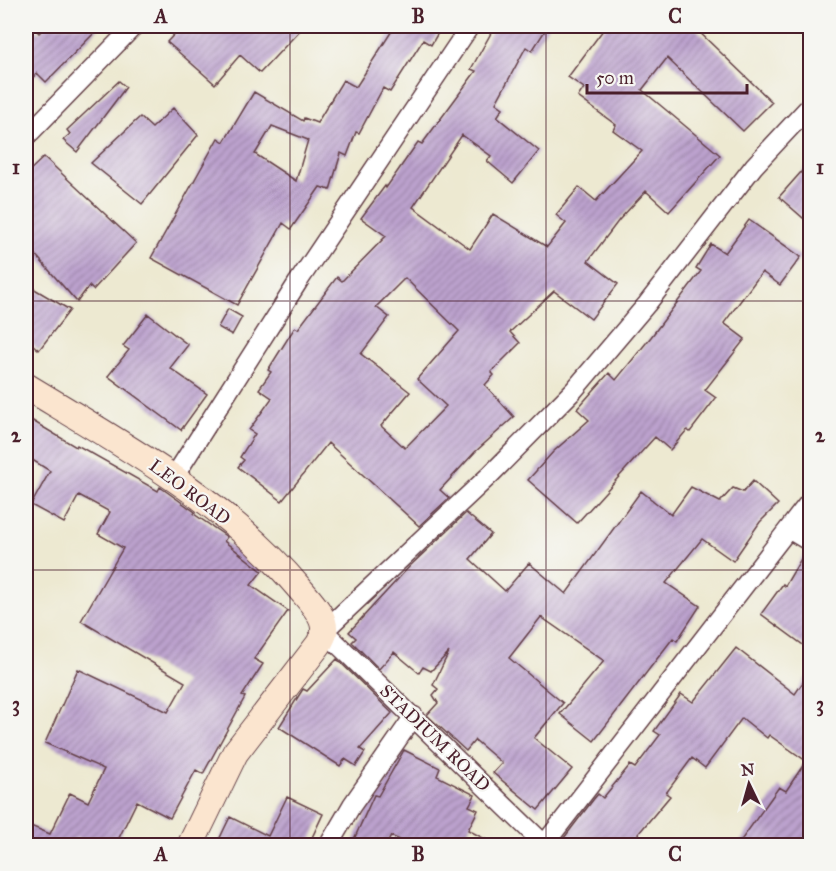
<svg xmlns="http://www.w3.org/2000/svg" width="836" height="871" viewBox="0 0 836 871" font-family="'IM FELL Great Primer',serif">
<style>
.building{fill:url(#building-hatch);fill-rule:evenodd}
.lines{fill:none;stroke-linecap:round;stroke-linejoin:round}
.street-casing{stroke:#623d44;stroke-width:21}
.secondary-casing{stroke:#623d44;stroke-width:28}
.street{stroke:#fff;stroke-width:18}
.secondary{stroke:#fbe5cf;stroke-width:26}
.grid{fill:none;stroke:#4a1f2b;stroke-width:1.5;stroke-opacity:0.55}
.labels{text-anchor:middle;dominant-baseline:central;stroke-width:4.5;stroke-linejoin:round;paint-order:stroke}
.street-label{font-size:18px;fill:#4a1f2b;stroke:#f6f6f2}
.neatline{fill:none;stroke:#4a1f2b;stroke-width:2}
.grid-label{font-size:20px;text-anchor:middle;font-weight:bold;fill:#4a1f2b}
</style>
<defs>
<pattern id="building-hatch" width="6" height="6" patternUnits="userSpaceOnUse" patternTransform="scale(1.5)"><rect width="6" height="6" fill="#bca2ce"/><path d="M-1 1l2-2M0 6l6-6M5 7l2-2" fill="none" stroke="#9b83a7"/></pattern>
</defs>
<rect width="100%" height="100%" fill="#f6f6f2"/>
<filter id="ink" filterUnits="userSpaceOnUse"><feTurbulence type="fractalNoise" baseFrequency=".0167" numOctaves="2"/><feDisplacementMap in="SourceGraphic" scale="12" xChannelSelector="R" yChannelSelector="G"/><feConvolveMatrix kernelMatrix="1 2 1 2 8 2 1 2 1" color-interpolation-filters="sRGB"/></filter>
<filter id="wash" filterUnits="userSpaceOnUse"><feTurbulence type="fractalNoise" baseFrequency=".008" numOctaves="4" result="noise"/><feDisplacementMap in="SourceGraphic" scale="24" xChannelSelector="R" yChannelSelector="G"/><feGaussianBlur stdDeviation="1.35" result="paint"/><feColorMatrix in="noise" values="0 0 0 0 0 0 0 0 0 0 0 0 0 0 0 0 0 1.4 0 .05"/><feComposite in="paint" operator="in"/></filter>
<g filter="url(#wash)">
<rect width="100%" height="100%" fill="#ede9d1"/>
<g id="blocks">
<!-- building -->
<path class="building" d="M26,26H32L39,33L47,26H101L46,82L37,73L26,85Z
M182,26H304L260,73L240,55L215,84L167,42Z
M395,26H442L431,45L423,40L390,92L383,88L359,133L356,132L347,156L341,153L330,190L320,187L291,229L283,223L237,305L151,258L218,138L224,142L254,92L303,121L304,118L317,123L343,80L356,87ZM272,126L308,140L296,181L255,154Z
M495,26H548L532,51L526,47L496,103L503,108L497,117L539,151L513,183L487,161L491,156L462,135L413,207L470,249L493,214L547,247L566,223L556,215L579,187L596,201L642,151L613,130L616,125L578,97L584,88L568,77L606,26H693L772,102L743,131L667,58L642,90L720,155L669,212L646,191L619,220L588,261L618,284L591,319L554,291L510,332L520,343L491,372L494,375L485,385L514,417L475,452L440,490L449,498L419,526L328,443L282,501L238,467L244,460L240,457L255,434L249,430L272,398L259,389L271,372L268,370L295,327L298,329L337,277L342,281L386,236L361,218L385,186L386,188L418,142L422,144L476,71L471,69ZM405,278L459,331L417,379L446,406L405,448L381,426L410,392L361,354L389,317L376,307Z
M119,81L126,87L77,152L63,140L70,134L67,130Z
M173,108L198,135L142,204L91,163L140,117L152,128Z
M44,157L136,243L93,290L89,286L77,302L26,244V174Z
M810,162V224L779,197Z
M749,220L801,257L780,285L762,272L724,323L745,339L705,390L716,398L690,432L687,430L670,450L655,437L577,523L528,480L553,452L589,420L577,409L609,373L616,380L651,337L701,271L696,268L711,244L725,253Z
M26,284L70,310L39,350L26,339Z
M228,309L242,317L232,335L218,327Z
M148,314L188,345L170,368L207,394L181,430L108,376L129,350L123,346Z
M26,417L76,447L77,445L158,491L160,487L195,512L194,514L227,537L224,541L262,571L251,585L288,611L254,659L263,664L242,696L245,697L203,774L196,770L170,818L137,801L115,846H92L76,838L73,844L75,846H26V824L50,834L70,793L88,802L104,769L45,743L78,669L168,712L185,682L81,621L123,548L98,534L110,512L79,495L64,523L31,505L50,471L26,456Z
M753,481L778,504L760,522L733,561L702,539L666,583L700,606L677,641L673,638L594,741L560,714L604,661L541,617L509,658L563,703L534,738L572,769L538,810L493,773L502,763L475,740L466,751L427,715L438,703L433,695L438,689L433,685L449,652L431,671L423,667L419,673L394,652L379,669L352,642L356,638L349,632L410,566L466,513L491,534L470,559L505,591L529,563L566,594L641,491L671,515L691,487L720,502L733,488L743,492Z
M805,552L810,553V650L761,614L783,584L785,586Z
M736,648L795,694L810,672V830L800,846H737L779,787L786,791L806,761L769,735L767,738L742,718L705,768L692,758L666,793L670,796L628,846H573L564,838L593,800L598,794L603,798L630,765L635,768L660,735L654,731L681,694L693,702Z
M337,659L392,713L360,749L365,752L356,766L345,759L340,766L279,727L303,689L307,691Z
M404,750L440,768L437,776L475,795L469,806L478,810L468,830L498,846H413L391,836L386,846H351L374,795L378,796Z
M287,797L323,814L308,846H216L230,817L268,836Z"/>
</g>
</g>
<g filter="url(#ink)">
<use href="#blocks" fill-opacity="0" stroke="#623d44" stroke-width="1.5"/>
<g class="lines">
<defs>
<path id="street" d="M26,137L134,26
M174,477L298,282L470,26
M790,530L810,542
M328,846L352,805L414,716
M543,846L810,501
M546,846L324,631L491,474L574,390L647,304L754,166L810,106"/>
<path id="secondary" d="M26,386C123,445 226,501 300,589C309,600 326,616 324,632C324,636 320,641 319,644L235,753L190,846"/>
</defs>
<!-- street casing -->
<use href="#street" class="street-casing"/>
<!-- secondary casing -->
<use href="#secondary" class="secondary-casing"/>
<!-- street -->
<use href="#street" class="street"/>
<!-- secondary -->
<use href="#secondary" class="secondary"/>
</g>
</g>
<!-- grid -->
<path class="grid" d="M290,26V846M546,26V846M26,301H810M26,570H810"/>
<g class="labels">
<!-- street labels -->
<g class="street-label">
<text transform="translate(190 492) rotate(37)">LEO ROAD</text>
<text transform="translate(435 738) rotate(44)">STADIUM ROAD</text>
</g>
</g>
<!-- margin -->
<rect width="836" height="871" fill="none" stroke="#f6f6f2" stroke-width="66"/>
<!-- north arrow -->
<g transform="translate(749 784) rotate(355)" stroke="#f6f6f2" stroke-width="4.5" paint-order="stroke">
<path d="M0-4.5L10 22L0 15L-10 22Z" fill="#4a1f2b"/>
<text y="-9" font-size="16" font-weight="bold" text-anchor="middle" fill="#4a1f2b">N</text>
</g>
<!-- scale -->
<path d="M587 84v9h160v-9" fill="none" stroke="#4a1f2b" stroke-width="3"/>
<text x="596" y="84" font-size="18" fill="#4a1f2b" stroke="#f6f6f2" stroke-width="4.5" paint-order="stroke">50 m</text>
<rect x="33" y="33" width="770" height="805" class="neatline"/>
<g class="grid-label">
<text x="161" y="23">A</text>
<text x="418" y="23">B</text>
<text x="675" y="23">C</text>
<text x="16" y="174">1</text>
<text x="820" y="174">1</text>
<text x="16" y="442">2</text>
<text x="820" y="442">2</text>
<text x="16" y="711">3</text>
<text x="820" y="711">3</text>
<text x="161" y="861">A</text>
<text x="418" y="861">B</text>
<text x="675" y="861">C</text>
</g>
</svg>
